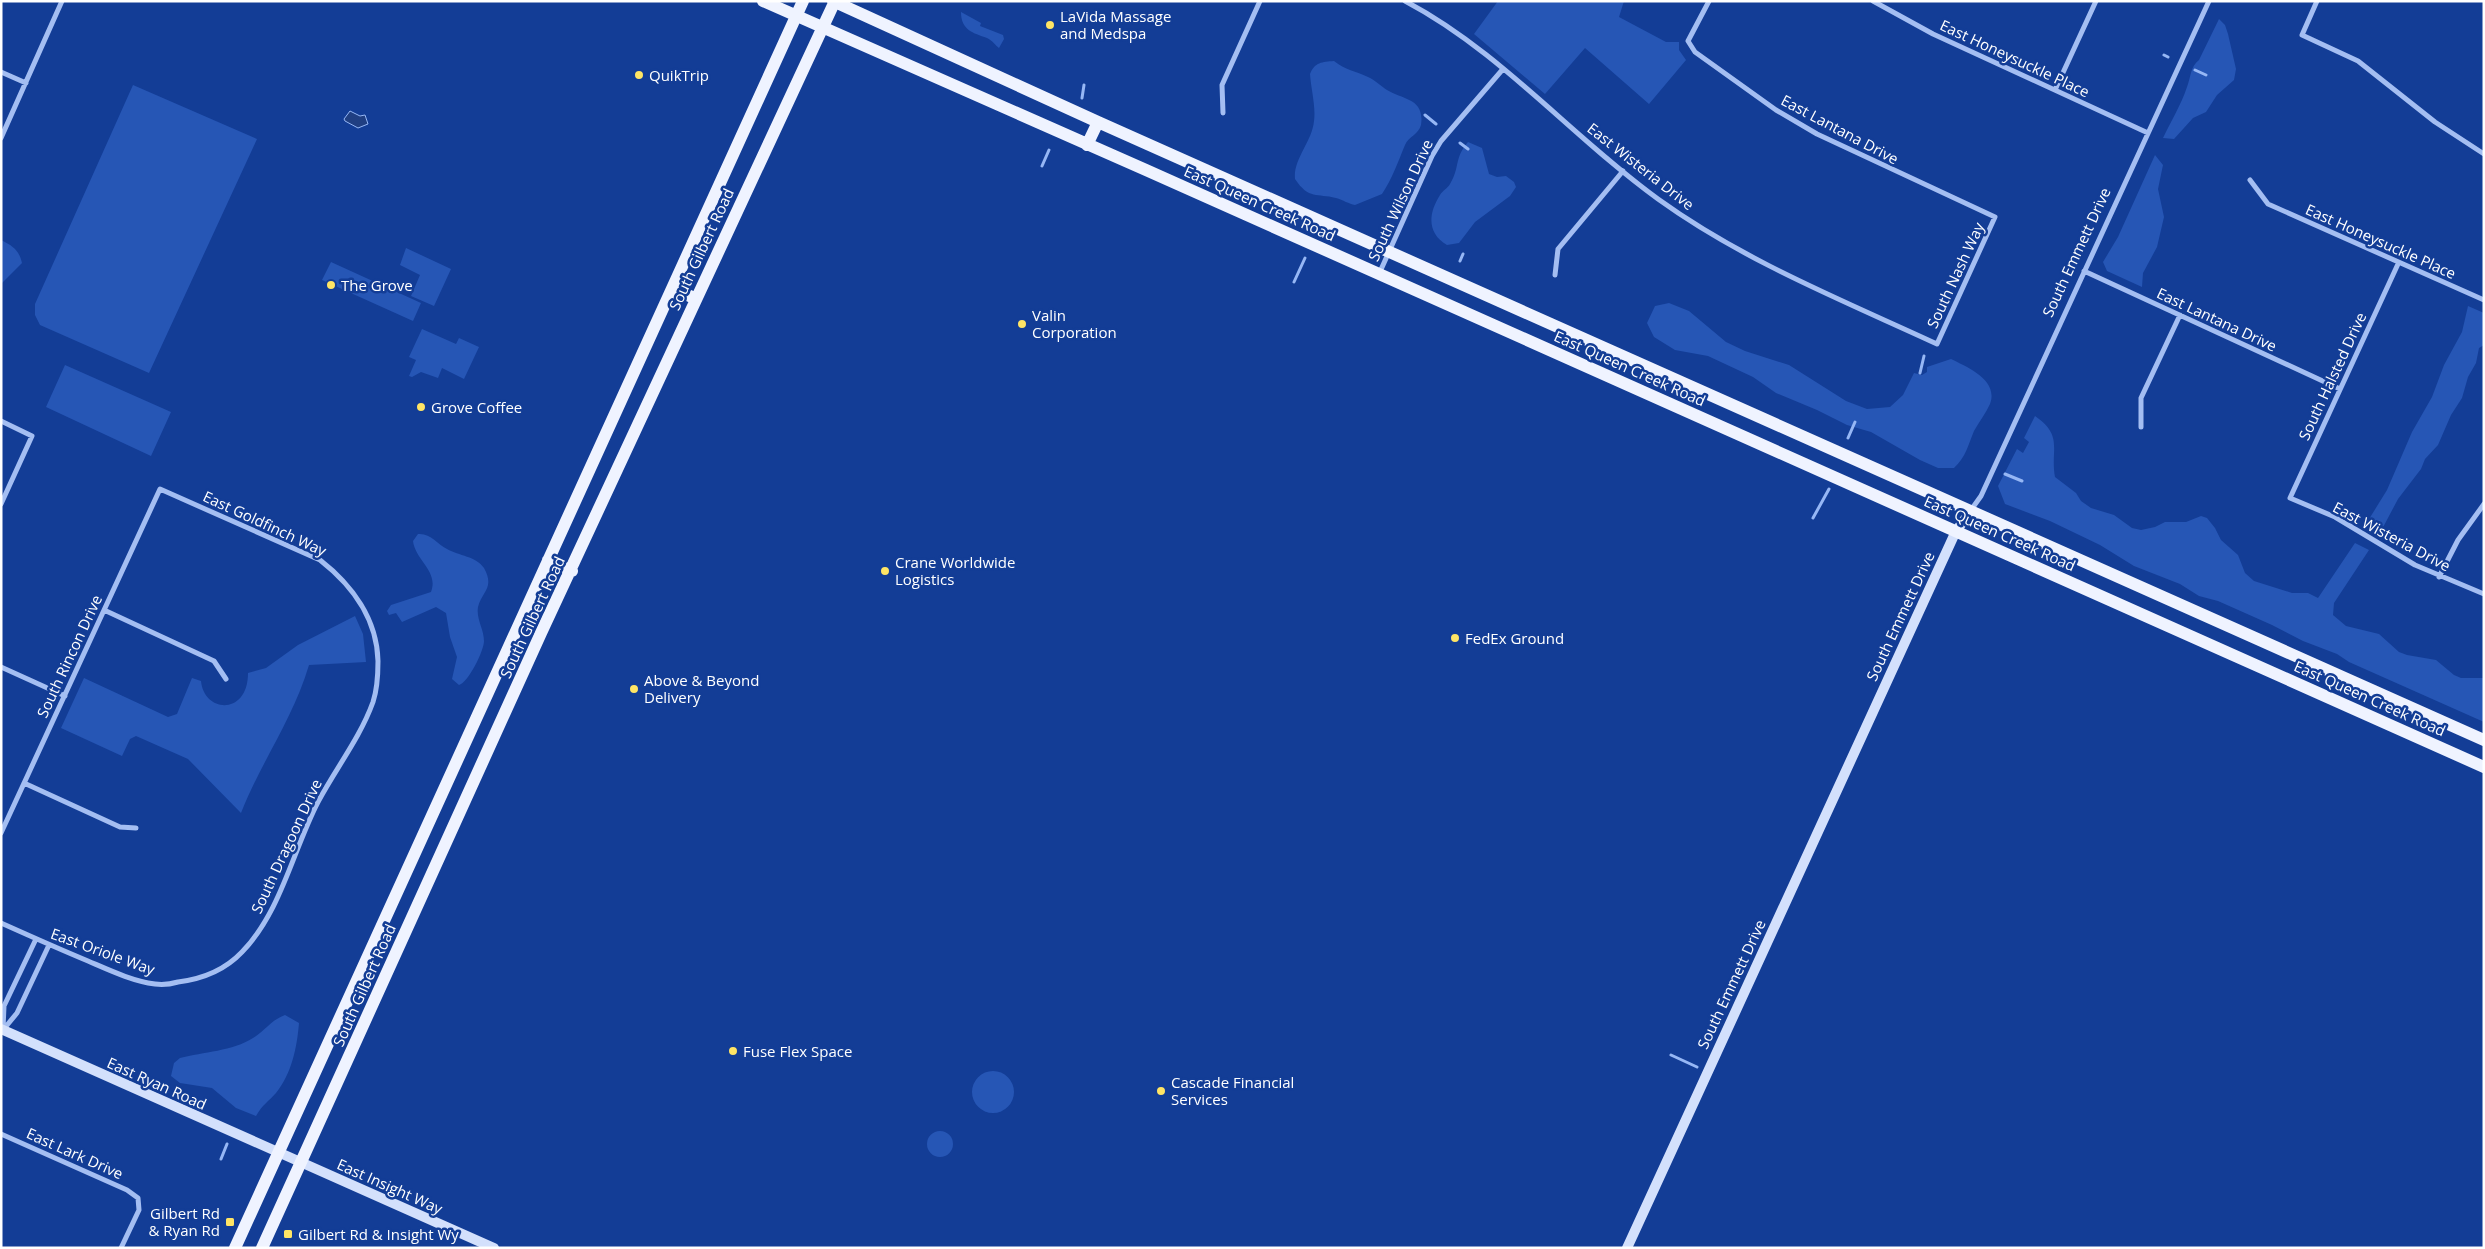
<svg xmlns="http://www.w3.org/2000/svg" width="2485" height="1249" viewBox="0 0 2485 1249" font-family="'Open Sans',sans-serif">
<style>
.green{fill:#2656b5}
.water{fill:#203f82;stroke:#96b7f5}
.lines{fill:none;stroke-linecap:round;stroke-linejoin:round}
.stream{stroke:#96b7f5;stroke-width:3}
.street{stroke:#a4bef2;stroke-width:5}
.secondary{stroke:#d3e0fc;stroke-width:10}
.primary{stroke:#eff3ff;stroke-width:12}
.poi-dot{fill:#ffe565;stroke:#133d96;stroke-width:2}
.labels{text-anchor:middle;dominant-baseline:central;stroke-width:5;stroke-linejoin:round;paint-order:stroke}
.poi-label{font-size:15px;fill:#fff;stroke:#133d96;text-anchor:start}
.street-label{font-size:15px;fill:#fff;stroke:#133d96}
</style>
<rect width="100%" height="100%" fill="#133d96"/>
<!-- green -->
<path class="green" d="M1498,1H1624L1619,17L1666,42H1679V50L1686,60L1649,104L1585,48L1545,94L1474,34Z
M961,12L981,23L980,26L1003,35L1004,39L999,48C996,46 992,40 987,38C973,33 961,30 961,12Z
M2219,19L2225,25L2228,34L2236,69L2234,80L2217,95L2206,112L2193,118L2174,139L2163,138C2171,121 2181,105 2187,87C2191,77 2190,67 2199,60Z
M1334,61C1345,70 1356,71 1368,77C1375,80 1381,86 1387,90C1403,100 1425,98 1421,125C1419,134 1408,137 1405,145C1398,162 1392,179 1382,194L1355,205C1349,204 1343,200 1336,198C1317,193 1309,200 1295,179C1293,159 1312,142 1314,121C1316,107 1311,89 1310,74C1315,62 1322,62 1334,61Z
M133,85L257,139L149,373L40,325L35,315V304Z
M1468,142L1482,148L1489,174L1497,177L1506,176L1514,182L1516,187L1510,196L1475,222L1459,243L1447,245C1427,233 1428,214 1440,195C1442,191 1448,188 1450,184C1460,168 1454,158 1468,142Z
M2155,155L2163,165L2158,189L2164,217L2157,247L2143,273L2142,287L2107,271L2103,262L2118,237Z
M1,240C13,246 19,250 22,263L1,284Z
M406,248L451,269L434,306L411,296L420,275L400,265Z
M331,262L421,303L413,321L322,280Z
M1669,303L1689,311L1726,342L1745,351L1789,365L1846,401L1867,409L1890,407L1903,395L1914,373L1922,375L1927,372V367L1951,359C1967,367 1999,380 1990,404C1986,413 1979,422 1974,431C1968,445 1966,457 1954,468H1938L1920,460L1871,432L1847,425L1817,410L1776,393L1753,377L1708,356L1675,350L1654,337L1647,323L1655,306Z
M2468,306L2484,313V345L2479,348L2476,363L2468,377L2462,398L2451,415L2438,445L2425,459L2421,469L2398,499L2380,533L2366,524L2387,490L2412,432L2432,397L2444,365L2462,332Z
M422,329L456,344L459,338L479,347L464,379L442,368L438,378L421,372L412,377L409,376L416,360L409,357Z
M65,365L171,412L151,456L46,407Z
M2035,416C2064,436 2050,449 2055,477L2076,493L2081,501L2091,508L2114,515L2132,528L2141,530L2155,527L2165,522H2186L2201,516L2207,518L2215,528L2221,540L2238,555L2245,573L2254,581L2292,593H2308L2318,598L2355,543L2369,550L2334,603L2333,615L2346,626L2379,634L2399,652L2407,655L2436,660L2454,675L2461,678H2484V722L2349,662L2337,654L2303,641L2272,625L2218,601L2199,596L2180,584L2134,566L2100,545L2050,521L2005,504L1998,486L2017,449L2023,453L2029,442L2024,438Z
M418,534C431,533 437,544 447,549C459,556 476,556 484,568C495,588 482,591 478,607C476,619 484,629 484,641C484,651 468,683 459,685L452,679L457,657L450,637L446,613L436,607L402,622L396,613L389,615L387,611L391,605L431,592C439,571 415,560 413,541Z
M355,616L363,634L366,662L309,665C293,719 261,762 241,813L188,759L136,736L130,739L122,756L61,728L84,678L168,717L177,714L192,678L201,681C204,713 248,716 248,673L266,668L298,645Z
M285,1015L299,1023C297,1047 292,1073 276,1093C268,1102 263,1104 256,1116L236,1108L212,1088L180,1083L171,1076L174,1063L180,1058C203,1052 233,1051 253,1038C265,1031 271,1020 285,1015Z
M972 1092a21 21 0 1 1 42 0a21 21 0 1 1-42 0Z
M927 1144a13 13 0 1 1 26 0a13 13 0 1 1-26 0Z"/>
<!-- water -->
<path class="water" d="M350,111L360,116L365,115L368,124L358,128L345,121L344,119Z"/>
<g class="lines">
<!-- stream -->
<path class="stream" d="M2164,55L2168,57
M2195,70L2206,75
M1082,98L1084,85
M1425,115L1436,124
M1460,143L1468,149
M1042,166L1049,150
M1460,261L1463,254
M1294,282L1305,258
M1920,373L1924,356
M1848,438L1855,422
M2005,474L2022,481
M1813,518L1829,489
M1671,1055L1697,1067
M221,1159L227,1144"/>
<!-- street -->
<path class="street" d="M1405,1C1500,51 1571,136 1658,199C1744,261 1842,300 1937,344L1995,217L1817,134L1776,110L1695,52L1688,41L1709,1
M1873,1L1933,34L2148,133
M2317,1L2302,35L2358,61L2435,122L2484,154
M1,72L26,83
M2055,90L2096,1
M1223,113L1222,85L1260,1
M1,138L62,1
M2250,180L2268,204L2484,300
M2398,264L2290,498L2335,517L2415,565L2484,594
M2084,271L2340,389
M1379,274L1432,156L1441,141L1503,69
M1555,275L1558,249L1623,171
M1,421L32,436L1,504
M2141,427V398L2180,315
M1971,510L1981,496L2209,1
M2439,577L2458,540L2484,504
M104,610L214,661L226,679
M1,667L65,696
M24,783L120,827L136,828
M1,833L160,489L320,560C352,585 377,619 378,661C378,674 377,690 373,702C360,738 336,768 318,802C293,850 281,912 242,952C225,970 202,979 178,982C171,984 162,985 155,984C132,981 109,970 88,961C59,949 30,936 1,923
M3,1029L4,1006L36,939
M3,1030L17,1013L49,945
M1,1134L127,1190L138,1198L139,1210L121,1248"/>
<!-- secondary -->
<path class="secondary" d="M1,1029L494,1248
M1627,1248L1956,531L1965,519"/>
<!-- primary -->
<path class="primary" d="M763,1L1146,170L2484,767
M833,1L1098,122L2484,740
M1087,145L1098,122
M673,288L696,299
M548,560L572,571
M235,1248L803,1
M262,1248L541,633L835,1"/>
</g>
<!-- markers -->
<g class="poi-dot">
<circle cx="1050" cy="25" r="5"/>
<circle cx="639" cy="75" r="5"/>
<circle cx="331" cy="285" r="5"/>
<circle cx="1022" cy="324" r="5"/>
<circle cx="421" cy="407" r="5"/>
<circle cx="885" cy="571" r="5"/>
<circle cx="1455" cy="638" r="5"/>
<circle cx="634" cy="689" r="5"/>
<circle cx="733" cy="1051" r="5"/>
<circle cx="1161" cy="1091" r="5"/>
<rect x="225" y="1217" width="10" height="10" rx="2.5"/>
<rect x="283" y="1229" width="10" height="10" rx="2.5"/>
</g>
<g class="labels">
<!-- poi labels -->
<g class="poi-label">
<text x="1060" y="16">LaVida Massage<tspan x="1060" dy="17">and Medspa</tspan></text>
<text x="649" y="75">QuikTrip</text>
<text x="341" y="285">The Grove</text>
<text x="1032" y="315">Valin<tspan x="1032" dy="17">Corporation</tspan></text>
<text x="431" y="407">Grove Coffee</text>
<text x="895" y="562">Crane Worldwide<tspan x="895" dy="17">Logistics</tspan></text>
<text x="1465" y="638">FedEx Ground</text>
<text x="644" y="680">Above &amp; Beyond<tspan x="644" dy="17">Delivery</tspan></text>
<text x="743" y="1051">Fuse Flex Space</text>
<text x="1171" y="1082">Cascade Financial<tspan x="1171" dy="17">Services</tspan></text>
<text x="220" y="1213" text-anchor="end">Gilbert Rd<tspan x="220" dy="17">&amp; Ryan Rd</tspan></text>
<text x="298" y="1234">Gilbert Rd &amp; Insight Wy</text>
</g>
<!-- street labels -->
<g class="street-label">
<text transform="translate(2015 58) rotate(25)">East Honeysuckle Place</text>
<text transform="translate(1840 129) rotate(28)">East Lantana Drive</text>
<text transform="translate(1641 166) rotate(38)">East Wisteria Drive</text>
<text transform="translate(1400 200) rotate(-65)">South Wilson Drive</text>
<text transform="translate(1260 203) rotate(24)">East Queen Creek Road</text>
<text transform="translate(2381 241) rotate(24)">East Honeysuckle Place</text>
<text transform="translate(701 249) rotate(-65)">South Gilbert Road</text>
<text transform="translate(2076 252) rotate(-65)">South Emmett Drive</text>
<text transform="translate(1955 275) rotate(-65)">South Nash Way</text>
<text transform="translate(2217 319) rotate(25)">East Lantana Drive</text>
<text transform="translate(1630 368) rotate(24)">East Queen Creek Road</text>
<text transform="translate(2332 376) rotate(-65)">South Halsted Drive</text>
<text transform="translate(265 523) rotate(25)">East Goldfinch Way</text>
<text transform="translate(2000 533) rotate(24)">East Queen Creek Road</text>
<text transform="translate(2392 536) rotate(28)">East Wisteria Drive</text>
<text transform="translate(1900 616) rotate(-65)">South Emmett Drive</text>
<text transform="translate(532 617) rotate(-65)">South Gilbert Road</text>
<text transform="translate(69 656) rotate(-65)">South Rincon Drive</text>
<text transform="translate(2370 698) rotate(24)">East Queen Creek Road</text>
<text transform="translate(286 846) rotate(-65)">South Dragoon Drive</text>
<text transform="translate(103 951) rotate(20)">East Oriole Way</text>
<text transform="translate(1731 984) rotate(-65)">South Emmett Drive</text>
<text transform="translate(364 985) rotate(-66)">South Gilbert Road</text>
<text transform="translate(157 1083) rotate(24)">East Ryan Road</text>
<text transform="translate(75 1153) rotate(24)">East Lark Drive</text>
<text transform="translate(390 1186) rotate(24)">East Insight Way</text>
</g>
</g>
<!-- border -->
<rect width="2485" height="1249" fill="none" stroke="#ffffff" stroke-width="5"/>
</svg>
